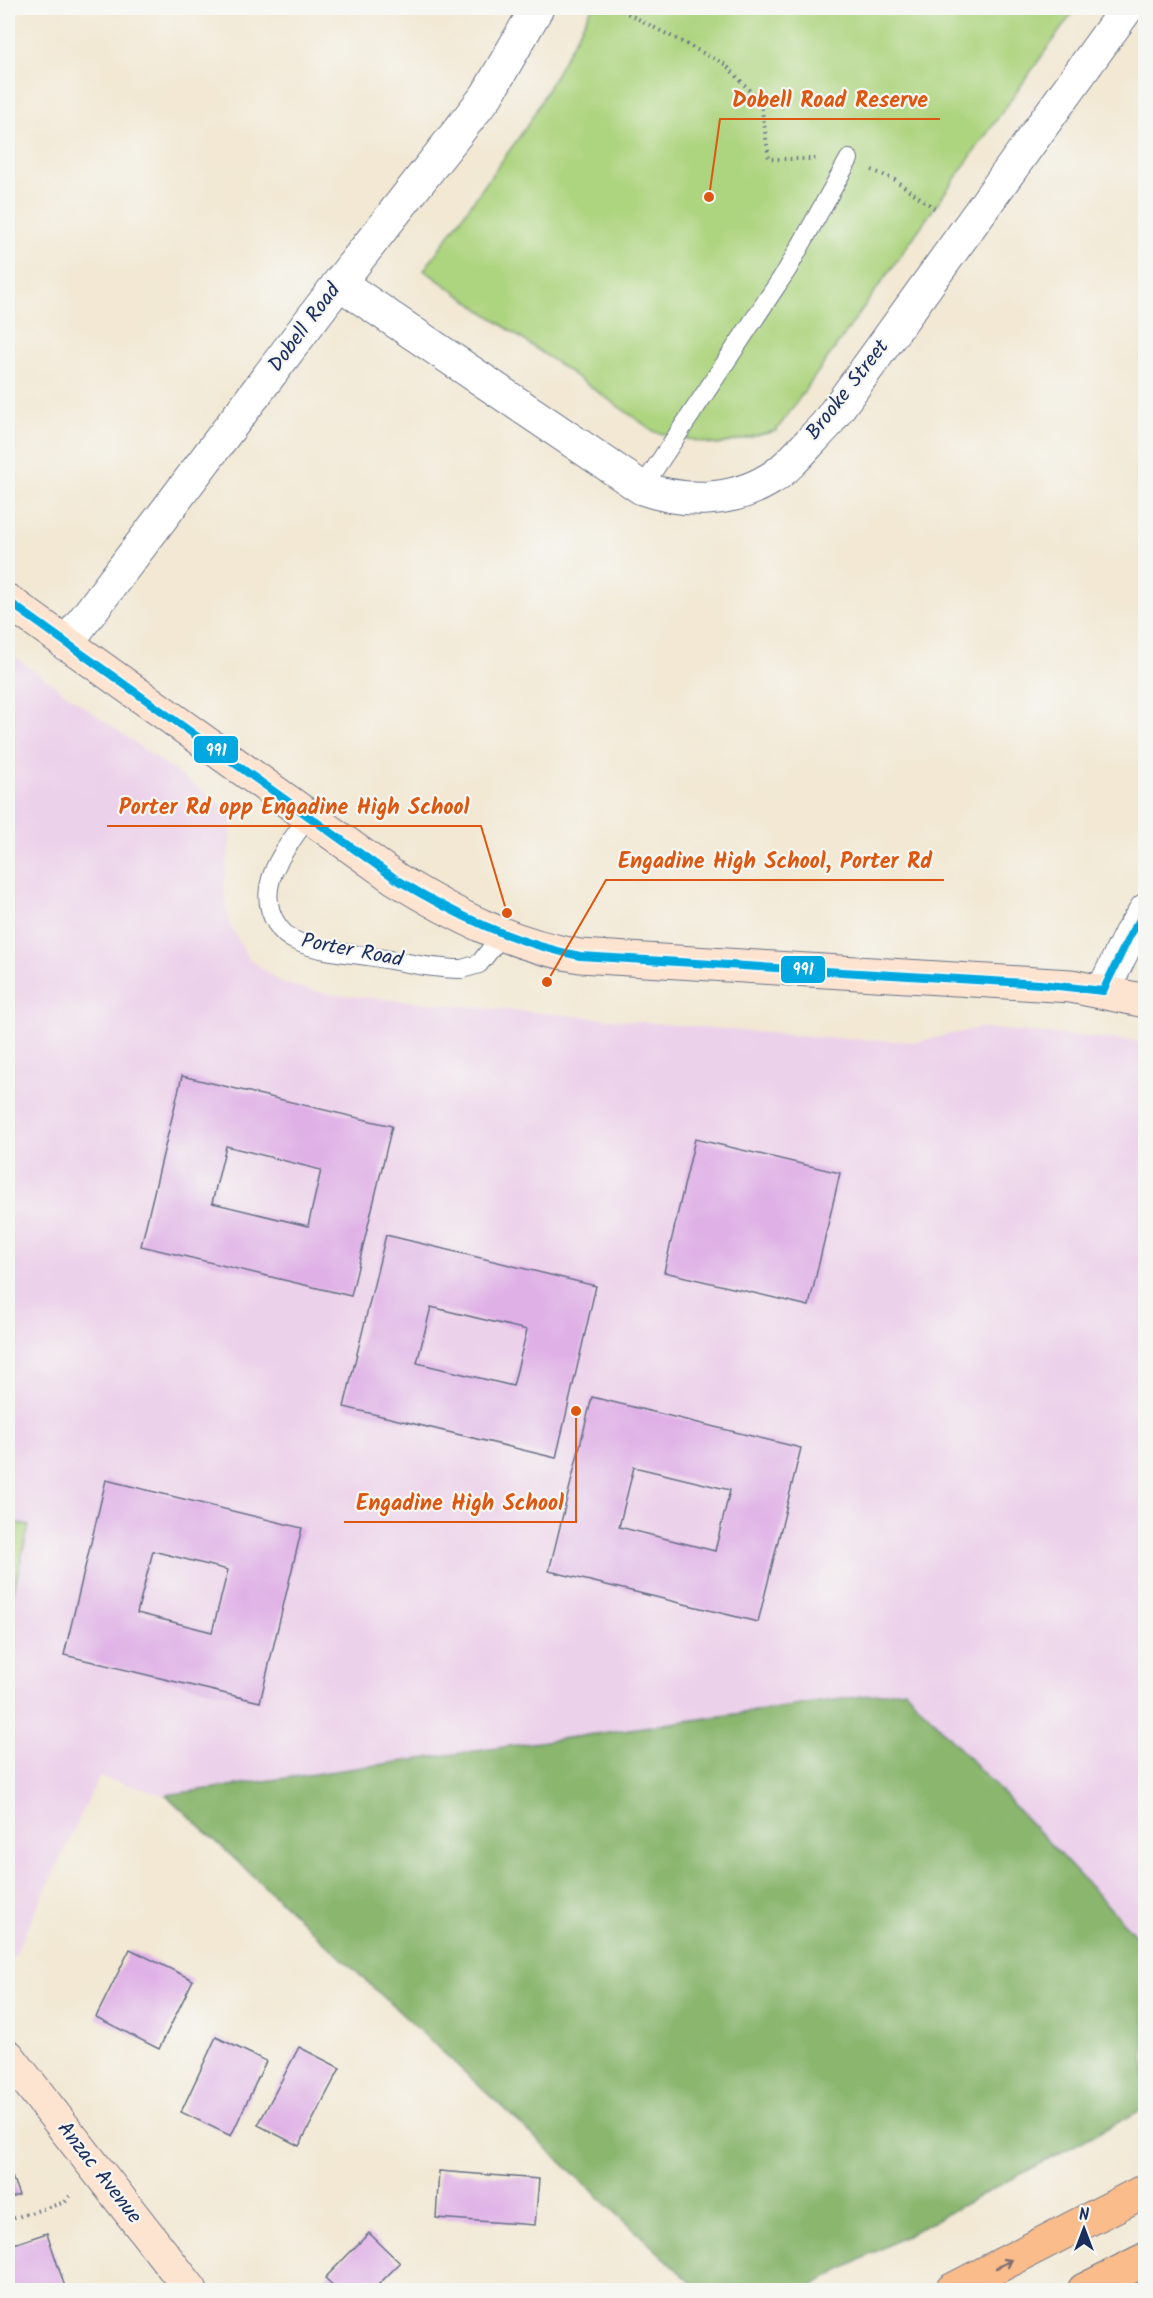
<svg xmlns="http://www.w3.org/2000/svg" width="1153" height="2298" viewBox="0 0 1153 2298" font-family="Kalam,sans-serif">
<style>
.built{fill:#ecd1ea}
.green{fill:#add47f;stroke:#64826e;stroke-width:1.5}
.forest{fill:#8ab66e;stroke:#527266;stroke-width:1.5}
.building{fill:#dfb0e6;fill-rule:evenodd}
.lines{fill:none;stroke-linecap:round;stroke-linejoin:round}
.lane-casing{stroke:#667087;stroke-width:20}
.street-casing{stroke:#667087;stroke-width:35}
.secondary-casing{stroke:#667087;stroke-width:35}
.highway-casing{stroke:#667087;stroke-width:35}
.path{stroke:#667087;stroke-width:4;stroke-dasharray:1.5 4.5;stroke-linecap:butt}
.lane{stroke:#fff;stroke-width:18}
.street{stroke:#fff;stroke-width:33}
.secondary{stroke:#fde4d0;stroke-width:33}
.highway{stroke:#f9bc8a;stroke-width:33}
.bus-1-casing{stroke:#f6f6f2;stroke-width:12}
.bus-1{stroke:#03a8e0;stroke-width:8}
.oneway{stroke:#7f6e72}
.labels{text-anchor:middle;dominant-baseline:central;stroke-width:4.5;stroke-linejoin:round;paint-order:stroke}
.street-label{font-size:21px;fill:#1b2f5e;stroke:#f6f6f2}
.leader{fill:none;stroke:#de5710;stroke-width:2}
.callout-dot{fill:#de5710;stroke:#f6f6f2;stroke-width:2}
.callout-label{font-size:22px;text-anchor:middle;font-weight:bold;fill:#de5710;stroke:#f6f6f2;stroke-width:4.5;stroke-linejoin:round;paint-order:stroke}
.line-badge{stroke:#f6f6f2;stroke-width:2}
.badge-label{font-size:16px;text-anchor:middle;font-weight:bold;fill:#fff}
</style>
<rect width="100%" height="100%" fill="#f6f6f2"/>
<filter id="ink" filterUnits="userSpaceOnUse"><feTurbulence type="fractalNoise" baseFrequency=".0167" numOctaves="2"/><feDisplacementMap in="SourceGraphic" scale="12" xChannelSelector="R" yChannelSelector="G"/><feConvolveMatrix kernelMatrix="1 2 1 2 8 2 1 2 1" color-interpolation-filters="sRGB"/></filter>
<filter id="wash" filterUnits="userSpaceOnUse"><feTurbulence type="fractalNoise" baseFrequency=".008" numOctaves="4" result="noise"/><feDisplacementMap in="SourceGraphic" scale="24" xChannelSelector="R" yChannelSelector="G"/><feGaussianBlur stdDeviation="1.35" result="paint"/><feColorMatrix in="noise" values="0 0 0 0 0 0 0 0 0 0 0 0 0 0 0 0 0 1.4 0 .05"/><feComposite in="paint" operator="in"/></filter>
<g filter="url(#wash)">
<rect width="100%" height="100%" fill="#f2e8d3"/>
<!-- built -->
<path class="built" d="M8,652L233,813L224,888L230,925L248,958L281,983L327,994L812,1037L917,1042L979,1028L1136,1041L1145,1046V2108L804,2290H699L166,1795L99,1777L8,1969Z"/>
<!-- green -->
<path class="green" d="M592,8H1076L776,431L717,445L655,432L424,270L529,123Z
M8,1521L29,1526L8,1614Z"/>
<!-- forest -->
<path class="forest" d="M905,1690L1145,1945V2108L804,2290H699L166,1795Z"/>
<g id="blocks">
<!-- building -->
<path class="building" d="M182,1076L392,1126L351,1296L141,1246ZM226,1146L321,1170L308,1226L212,1203Z
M695,1139L840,1173L809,1306L664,1272Z
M386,1235L596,1286L556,1458L344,1407ZM431,1307L527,1330L513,1386L417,1363Z
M592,1397L801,1448L758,1622L549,1571ZM634,1467L730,1490L715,1551L619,1527Z
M106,1480L302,1528L260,1702L64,1655ZM153,1551L228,1570L212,1632L137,1613Z
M130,1949L193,1980L159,2049L96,2017Z
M216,2037L266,2061L231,2136L181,2112Z
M299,2047L340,2068L299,2146L258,2125Z
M8,2166L19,2195L8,2199Z
M439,2171L539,2179L535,2225L436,2218Z
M47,2233L66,2290H8V2246Z
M369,2233L400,2263L373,2290H338L325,2278Z"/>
</g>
</g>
<g filter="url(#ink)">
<use href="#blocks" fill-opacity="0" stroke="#667087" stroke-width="1.5"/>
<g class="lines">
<defs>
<path id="lane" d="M642,488L787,270L849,159
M308,817C287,847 253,885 276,923C281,931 288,938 296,941C318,951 344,953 368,956C398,961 431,969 462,969L479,964L502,935"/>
<path id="street" d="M339,283L642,488C684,503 731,503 770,479C789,468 810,441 826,425L1127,8
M66,644L339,283L487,95L537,8
M1103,991L1130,935L1146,910"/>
<path id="secondary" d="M8,601L396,879C454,915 512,945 580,956L1071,986L1146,1001
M8,2056L191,2290"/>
<path id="highway" d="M952,2290L1146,2190
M1084,2290L1146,2259"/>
</defs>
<!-- lane casing -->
<use href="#lane" class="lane-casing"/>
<!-- street casing -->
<use href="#street" class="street-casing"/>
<!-- secondary casing -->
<use href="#secondary" class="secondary-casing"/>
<!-- highway casing -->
<use href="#highway" class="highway-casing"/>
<!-- path -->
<path class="path" d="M617,8L726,65L761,103L769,159H816
M872,170L895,180L937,210
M8,2220L65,2202L71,2195"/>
<!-- lane -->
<use href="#lane" class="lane"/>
<!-- street -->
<use href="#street" class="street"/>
<!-- secondary -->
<use href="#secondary" class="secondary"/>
<!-- highway -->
<use href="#highway" class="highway"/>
<defs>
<path id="bus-1" d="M8,601L396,879C454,914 513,943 580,956L1040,984L1103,991
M1103,991L1130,935L1146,911"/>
</defs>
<!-- bus-1 casing -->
<use href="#bus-1" class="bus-1-casing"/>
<!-- bus-1 -->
<use href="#bus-1" class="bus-1"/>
</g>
<!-- one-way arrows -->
<defs><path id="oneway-shaft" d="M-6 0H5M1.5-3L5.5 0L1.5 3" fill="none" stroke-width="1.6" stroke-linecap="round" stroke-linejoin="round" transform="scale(1.5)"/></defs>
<use class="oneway" href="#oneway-shaft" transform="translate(1004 2264) rotate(-27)"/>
</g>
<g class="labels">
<!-- street labels -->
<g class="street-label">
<text transform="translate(305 328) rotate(-53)">Dobell Road</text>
<text transform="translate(848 390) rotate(-52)">Brooke Street</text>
<text transform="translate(352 951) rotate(11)">Porter Road</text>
<text transform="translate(99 2173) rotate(52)">Anzac Avenue</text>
</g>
</g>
<!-- callouts -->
<path class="leader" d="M709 197L720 119H940M507 913L481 826H107M547 982L606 880H944M576 1411L576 1522H344"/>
<g class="callout-dot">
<circle cx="709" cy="197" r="6"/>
<circle cx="507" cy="913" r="6"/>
<circle cx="547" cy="982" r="6"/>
<circle cx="576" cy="1411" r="6"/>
</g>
<g class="callout-label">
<text x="830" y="107">Dobell Road Reserve</text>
<text x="294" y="814">Porter Rd opp Engadine High School</text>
<text x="775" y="868">Engadine High School, Porter Rd</text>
<text x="460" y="1510">Engadine High School</text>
</g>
<g class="line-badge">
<rect x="193" y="735" width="46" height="29" rx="6" fill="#03a8e0"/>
<rect x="780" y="955" width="46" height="29" rx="6" fill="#03a8e0"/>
</g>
<g class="badge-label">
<text x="216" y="756">991</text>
<text x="803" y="975">991</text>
</g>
<!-- margin -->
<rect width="1153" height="2298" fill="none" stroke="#f6f6f2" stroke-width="30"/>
<!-- north arrow -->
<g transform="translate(1084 2229)" stroke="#f6f6f2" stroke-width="4.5" paint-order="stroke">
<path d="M0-4.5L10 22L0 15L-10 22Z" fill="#1b2f5e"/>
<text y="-9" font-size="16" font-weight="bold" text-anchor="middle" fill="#1b2f5e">N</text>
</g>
</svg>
